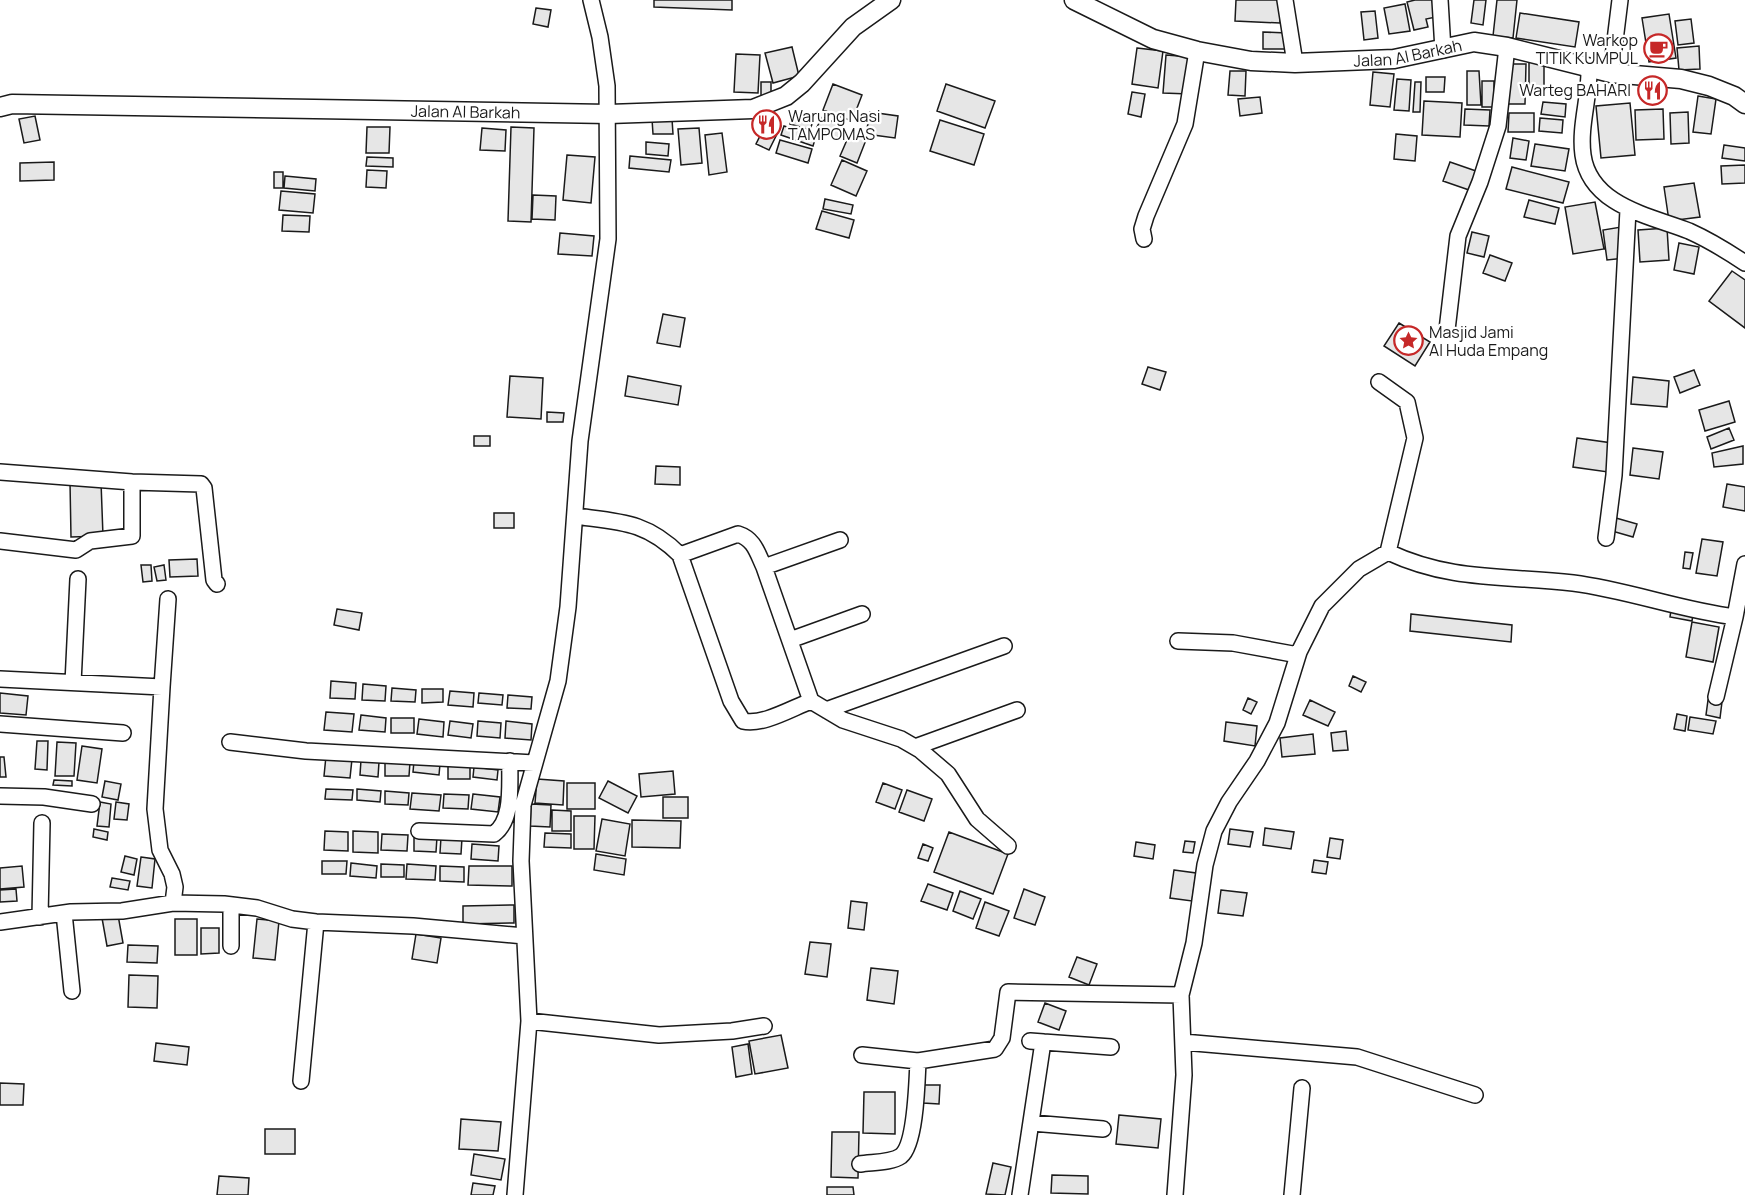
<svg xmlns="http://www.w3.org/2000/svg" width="1745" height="1195" viewBox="0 0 1745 1195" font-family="Manrope,sans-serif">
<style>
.building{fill:#e6e6e6;stroke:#1a1a1a;stroke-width:1.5}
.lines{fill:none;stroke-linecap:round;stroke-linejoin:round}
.minor-casing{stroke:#1a1a1a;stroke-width:18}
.tertiary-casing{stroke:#1a1a1a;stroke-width:21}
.minor{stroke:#fff;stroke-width:15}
.tertiary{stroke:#fff;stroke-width:18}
.labels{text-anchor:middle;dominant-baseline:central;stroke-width:4.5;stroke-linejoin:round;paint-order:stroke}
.poi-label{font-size:16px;fill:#1a1a1a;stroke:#fff;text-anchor:end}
.street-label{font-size:16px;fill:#1a1a1a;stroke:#fff}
</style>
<rect width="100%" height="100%" fill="#fff"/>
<!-- building -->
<path class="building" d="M654,0H732V10L654,7Z
M1236,0H1281L1280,23L1235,21Z
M1415,0H1432L1436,17L1426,19L1428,27L1414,30L1407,2Z
M1474,0H1486L1483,25L1471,23Z
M1497,0H1517L1513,38L1493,36Z
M1405,4L1410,31L1389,34L1384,8Z
M536,8L551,10L548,27L533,24Z
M1375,11L1378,38L1364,40L1361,12Z
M1520,13L1579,22L1575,47L1516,38Z
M1669,14L1676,58L1649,62L1642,18Z
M1691,19L1694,43L1678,45L1675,21Z
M1263,32L1287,33L1286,49H1263Z
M1699,46L1700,69L1679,70L1677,48Z
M792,47L799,76L773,83L765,53Z
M1137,48L1163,51L1158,88L1132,84Z
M736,54L760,55L758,93L734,92Z
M1166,55L1192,57L1189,94L1163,93Z
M1529,61H1544V89H1529Z
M1506,64H1526L1525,104H1505Z
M1230,71H1246L1245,96L1228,95Z
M1467,71H1479L1481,105H1467Z
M1373,72L1394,74L1390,107L1370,105Z
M1426,77H1445L1444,92H1426Z
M1397,79L1411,80L1409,111L1394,110Z
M1482,81H1494V107H1482Z
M761,82H771V99L761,98Z
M1415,82H1421L1420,112H1413Z
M833,84L862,95L852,121L823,110Z
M946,84L995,101L985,128L937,111Z
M1132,92L1145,94L1141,117L1128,114Z
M1698,96L1716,99L1711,134L1693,132Z
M1260,97L1262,113L1240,116L1238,99Z
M1424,101L1462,103L1460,137L1422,135Z
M1543,102L1566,104L1565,117L1541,114Z
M1630,103L1635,155L1601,158L1596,106Z
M1465,109L1490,110L1489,126L1464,125Z
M1663,109L1664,139L1636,140L1635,110Z
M870,112L898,116L895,138L866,134Z
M1688,112L1689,143L1671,144L1670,113Z
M1509,113H1534V132H1508Z
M793,115L813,121L810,130L790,124Z
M35,116L40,140L24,143L19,119Z
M823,116L843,128L837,139L817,127Z
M1540,118L1563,120L1562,133L1539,131Z
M652,119H672L673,134H653Z
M768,120L781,126L769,150L756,144Z
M940,120L984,134L974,165L930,151Z
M784,126L816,136L813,146L781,135Z
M367,127H390L389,153H366Z
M511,127L534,128L531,222L508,221Z
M482,128L506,130L505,151L480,150Z
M699,128L702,163L681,165L678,129Z
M722,133L727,172L709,175L705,135Z
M850,133L866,140L857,163L840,156Z
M1396,134L1417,136L1415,161L1394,159Z
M1513,138L1529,141L1526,160L1510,158Z
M780,140L812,149L808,163L776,153Z
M646,142L669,144L668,156L646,154Z
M1535,144L1569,149L1565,171L1531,166Z
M1724,145L1745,148V161L1722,158Z
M567,155L595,157L591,203L563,200Z
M630,156L671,160L669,172L629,168Z
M367,157L393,158V167L366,166Z
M842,160L867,171L856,196L831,185Z
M54,162V180L20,181V163Z
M1450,162L1476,171L1469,190L1443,181Z
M1745,165V183L1722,184L1721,166Z
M1512,167L1569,182L1563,203L1506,189Z
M367,170L387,171L386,188L366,187Z
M274,172H283V188H274Z
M285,176L316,179L315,191L284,188Z
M1694,183L1700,217L1669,221L1664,187Z
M281,191L315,194L313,213L279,210Z
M533,195L556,196L555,220L532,219Z
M825,199L853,205L851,214L823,209Z
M1529,200L1559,208L1555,224L1524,217Z
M1595,202L1604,249L1573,254L1565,207Z
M822,211L854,220L849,238L816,229Z
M283,215L310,216L309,232L282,231Z
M1621,227L1625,258L1607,260L1603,230Z
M1667,228L1669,260L1640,262L1638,230Z
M1472,232L1489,236L1484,257L1467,253Z
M560,233L594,236L592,256L558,254Z
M1679,243L1699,247L1694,274L1674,270Z
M1490,255L1512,263L1505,281L1483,273Z
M1732,271L1745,280V328L1709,301Z
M663,314L685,318L680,347L657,343Z
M1399,323L1430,342L1415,366L1384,346Z
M1148,367L1166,372L1160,390L1142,384Z
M1694,370L1700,385L1680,393L1674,377Z
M510,376L543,378L541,419L507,417Z
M628,376L681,386L678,405L625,396Z
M1633,377L1669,381L1667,407L1631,404Z
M1729,401L1735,422L1705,431L1699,410Z
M547,412L564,413L563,422H547Z
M1729,428L1734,440L1711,449L1707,437Z
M474,436H490V446H474Z
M1577,438L1612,443L1608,472L1573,467Z
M1743,446V464L1714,467L1712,453Z
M1633,448L1663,452L1659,479L1630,475Z
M656,466L680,467V485L655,484Z
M70,482H101L103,536L71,537Z
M1727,484L1745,487V511L1723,507Z
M494,513H514V528H494Z
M1616,518L1637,524L1633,537L1612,531Z
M1702,539L1723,542L1717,576L1696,573Z
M1685,552L1693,553L1690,569L1683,568Z
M197,559L198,576L170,577L169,560Z
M141,565H151L152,581L143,582Z
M164,565L166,580L157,581L154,567Z
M337,609L362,613L359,630L334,625Z
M1671,610L1693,614L1692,621L1670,617Z
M1411,614L1512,625L1511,642L1410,631Z
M1692,622L1719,627L1713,662L1686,657Z
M1353,676L1366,682L1361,692L1349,686Z
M331,681L356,683L355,699L330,698Z
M363,684L386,686L385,701L362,700Z
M392,688L416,690L415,702L391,701Z
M422,689H443V702L422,703Z
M450,691L474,693L473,707L448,705Z
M0,693L28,696L26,715L0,713Z
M479,693L503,695L502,705L478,703Z
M508,695L532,697L531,709L507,708Z
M1248,698L1257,702L1251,714L1243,710Z
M1310,700L1335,712L1328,726L1303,715Z
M1708,700L1722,702L1720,718L1706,715Z
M326,712L354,714L352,732L324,730Z
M1677,714L1687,716L1685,731L1674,729Z
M361,715L386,718L385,732L359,730Z
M1690,717L1716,721L1713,734L1688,730Z
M391,718H414V733H391Z
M419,719L444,722L443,737L417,734Z
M450,721L473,724L471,738L448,735Z
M478,721L501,723L500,738L477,736Z
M506,721L532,724L531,740L505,738Z
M1226,722L1257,726L1255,746L1224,741Z
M1346,731L1348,750L1333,751L1331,733Z
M1313,734L1315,754L1282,757L1280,738Z
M37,741H48L47,770L35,769Z
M57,742L76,743L74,776H55Z
M82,746L102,749L97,783L77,780Z
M326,756L352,759L350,778L324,776Z
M0,757H4L6,777H0Z
M361,760L379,762L378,777L360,775Z
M414,761L440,764L439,775L413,772Z
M385,762H410L409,776H385Z
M448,765H470V779H448Z
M474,767L498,770L497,780L473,777Z
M673,771L675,794L641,797L639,774Z
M537,779L564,781L563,805L535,803Z
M54,780L72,781V786L53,785Z
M105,781L121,784L118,800L102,797Z
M608,781L637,796L628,813L599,798Z
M567,783H595V809H567Z
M883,783L902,790L895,809L876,802Z
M326,789L353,790L352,800L325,799Z
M357,789L381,791L380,802L357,800Z
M907,790L932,799L924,821L899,812Z
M385,791L409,793L408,805L385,804Z
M412,793L441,795L439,811L410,809Z
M444,794L469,795L468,809L443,808Z
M473,794L500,797L498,812L471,809Z
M663,797H688V818H663Z
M100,802L111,804L109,827L97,826Z
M116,802L129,804L127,820L114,819Z
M531,804L551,805L550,827L530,826Z
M552,810L571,811V831H552Z
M574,816H595L594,849H574Z
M602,819L630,824L625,856L596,851Z
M632,820L681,821L680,848L632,847Z
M1265,828L1294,832L1291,849L1263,845Z
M94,829L108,832L107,840L93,837Z
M1230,829L1253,832L1250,847L1228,844Z
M325,831L348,832V851L324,850Z
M353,831L378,832V853L353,852Z
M949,832L1008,854L993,894L934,872Z
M545,833L571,834V848L544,847Z
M382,834L408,835L407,851L381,850Z
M414,836L437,837L436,852L414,851Z
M441,837L462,838L461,854L440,853Z
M1330,838L1343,840L1340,859L1327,857Z
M1185,841L1195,842L1193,853L1183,852Z
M1136,842L1155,845L1153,859L1134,856Z
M472,844L499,846L498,861L471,859Z
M923,844L933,848L928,861L918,858Z
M596,854L626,859L624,875L594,870Z
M125,856L137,859L134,875L121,872Z
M141,857L155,859L152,888L137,886Z
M1314,860L1328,862L1326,874L1312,872Z
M322,861H347L346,874H322Z
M351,863L377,866L376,878L350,876Z
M381,864L404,865V877H381Z
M407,864L436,866L435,880L406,879Z
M22,866L24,887L0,889V868Z
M440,866L464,867V882L440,881Z
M469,866H512V886L468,885Z
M1174,870L1196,873L1192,901L1170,898Z
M112,878L130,881L128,890L110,887Z
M928,884L953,893L947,910L921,901Z
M16,889L17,901L0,902V890Z
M1024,889L1045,897L1035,925L1014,918Z
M1221,890L1247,893L1243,916L1218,913Z
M960,891L981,899L973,919L953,911Z
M851,901L867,903L864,930L848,928Z
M985,902L1009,911L999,936L976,928Z
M514,905V923L463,924V906Z
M118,915L123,943L107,946L102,918Z
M175,919H197V955H175Z
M257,919L279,921L275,960L253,958Z
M201,928H219V953L201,954Z
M416,934L441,938L437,963L412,959Z
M810,942L831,944L827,977L805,974Z
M128,945L158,946L157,963L127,962Z
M1077,957L1097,964L1089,985L1069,977Z
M871,968L898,971L894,1004L867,1000Z
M129,975L158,976L157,1008L128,1007Z
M1045,1003L1066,1011L1059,1030L1038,1022Z
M781,1035L788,1068L755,1074L749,1041Z
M156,1043L189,1047L187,1065L154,1061Z
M748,1044L752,1074L736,1077L732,1047Z
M0,1083L24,1084L23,1105H0Z
M923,1085H940L939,1104L923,1103Z
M864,1092H895V1134L863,1133Z
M1119,1115L1161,1119L1158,1148L1116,1144Z
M461,1119L501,1122L498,1151L459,1149Z
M265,1129H295V1154H265Z
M832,1132H859L858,1178L831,1177Z
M474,1154L505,1159L501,1180L471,1175Z
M993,1163L1011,1167L1005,1195L986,1194Z
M1052,1175L1088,1176V1194L1051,1193Z
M219,1176L249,1178L248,1195H217Z
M473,1183L495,1186L493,1195H471Z
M827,1187H853L854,1195H827Z"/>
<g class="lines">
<defs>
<path id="minor" d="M1285,0L1295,63
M1440,0L1443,50
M1589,68C1590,97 1579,126 1583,155C1590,206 1651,216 1689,231C1709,240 1727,251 1745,263
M1611,73L1620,0
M1144,239L1142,229L1146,216L1185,124L1197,51
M1447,330L1458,236L1480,182L1498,126L1507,47
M1379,382L1407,402L1415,438L1388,552
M0,472L132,482L201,484L204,488L214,580L217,584
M575,516C620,522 646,521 680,555L738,534C754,539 757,552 764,567L811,701
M1606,538L1614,475L1628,210
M0,541L76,550L90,541L132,536V482
M680,555L731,701L743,721C762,726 792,708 811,701L843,720L901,739L920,750L948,774L977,819L1008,846
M764,567L840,540
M790,640L862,614
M1178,641L1233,643L1298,655
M0,679L162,687L168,599
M73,683L78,579
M162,687L155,809L160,850L172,874L175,887L173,903
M1716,697L1735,617
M826,710L1004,646
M0,724L123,733
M230,742L306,751L534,763
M915,747L1017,710
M0,796L44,797L92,804
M419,831L494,834C514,819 509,784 510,761
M231,905V946
M64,913L72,991
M40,917L42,823
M0,922L71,912L122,911L173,903L224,904L257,908L292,919L316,922L413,926L524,936
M529,1021L659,1035L732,1031L764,1026
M1030,1041L1111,1047
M1183,1042L1357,1057L1475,1095
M862,1055L918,1061L995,1049L1002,1038L1008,992L1181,995
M301,1081L316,922
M1032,1123L1103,1129
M860,1164C872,1162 891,1163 901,1156C916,1144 917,1080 918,1061
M515,1195L529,1021L521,861L523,805L558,681L568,607L580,441L608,239L607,86L600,37L591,0
M1020,1195L1043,1042
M1175,1195L1184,1075L1181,995L1194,943L1205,865L1214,831L1229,802L1257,761L1277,723L1299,652L1322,606L1359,569L1388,552C1452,582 1506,575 1573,583C1628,590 1680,610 1735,617L1745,564
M1292,1195L1302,1088"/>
<g id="tertiary">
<path id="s1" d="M1074,0L1153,39L1197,51L1251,61L1295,63L1394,59L1474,42L1507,47L1611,73L1681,79L1709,86L1734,96L1745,104"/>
<path id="s2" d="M0,107L12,104L609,114L753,109L786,96L802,83L853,27L891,0"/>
</g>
</defs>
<!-- minor casing -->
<use href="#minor" class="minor-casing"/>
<!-- tertiary casing -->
<use href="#tertiary" class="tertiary-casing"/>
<!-- minor -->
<use href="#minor" class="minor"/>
<!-- tertiary -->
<use href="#tertiary" class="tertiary"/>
</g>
<!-- icons -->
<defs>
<symbol id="cafe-ring" viewBox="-11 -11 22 22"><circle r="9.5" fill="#fff" stroke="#c62828" stroke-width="1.5"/><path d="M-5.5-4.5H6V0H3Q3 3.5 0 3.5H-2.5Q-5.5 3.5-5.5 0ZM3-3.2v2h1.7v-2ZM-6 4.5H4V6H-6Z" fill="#c62828"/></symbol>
<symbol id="restaurant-ring" viewBox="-11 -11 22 22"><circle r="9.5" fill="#fff" stroke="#c62828" stroke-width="1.5"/><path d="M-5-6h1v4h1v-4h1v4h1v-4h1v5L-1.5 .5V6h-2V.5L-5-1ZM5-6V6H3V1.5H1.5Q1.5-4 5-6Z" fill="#c62828"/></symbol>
<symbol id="sight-ring" viewBox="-11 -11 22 22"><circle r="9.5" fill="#fff" stroke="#c62828" stroke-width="1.5"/><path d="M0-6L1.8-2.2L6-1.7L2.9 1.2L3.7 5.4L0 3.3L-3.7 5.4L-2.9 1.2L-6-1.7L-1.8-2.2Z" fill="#c62828"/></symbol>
</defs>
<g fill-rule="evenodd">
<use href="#cafe-ring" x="1642" y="32" width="33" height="33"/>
<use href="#restaurant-ring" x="1636" y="74" width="33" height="33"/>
<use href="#restaurant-ring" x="750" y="108" width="33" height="33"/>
<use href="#sight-ring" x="1392" y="324" width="33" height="33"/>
</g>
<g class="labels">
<!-- poi labels -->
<g class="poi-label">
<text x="1638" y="40">Warkop<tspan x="1638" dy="18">TITIK KUMPUL</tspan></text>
<text x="1631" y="90">Warteg BAHARI</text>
<text x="788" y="116" text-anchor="start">Warung Nasi<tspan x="788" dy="18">TAMPOMAS</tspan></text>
<text x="1429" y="332" text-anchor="start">Masjid Jami<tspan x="1429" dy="18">Al Huda Empang</tspan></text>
</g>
<!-- street labels -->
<g class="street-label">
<text stroke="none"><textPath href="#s1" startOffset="346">Jalan Al Barkah</textPath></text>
<text stroke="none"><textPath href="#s2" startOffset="466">Jalan Al Barkah</textPath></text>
</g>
</g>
</svg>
